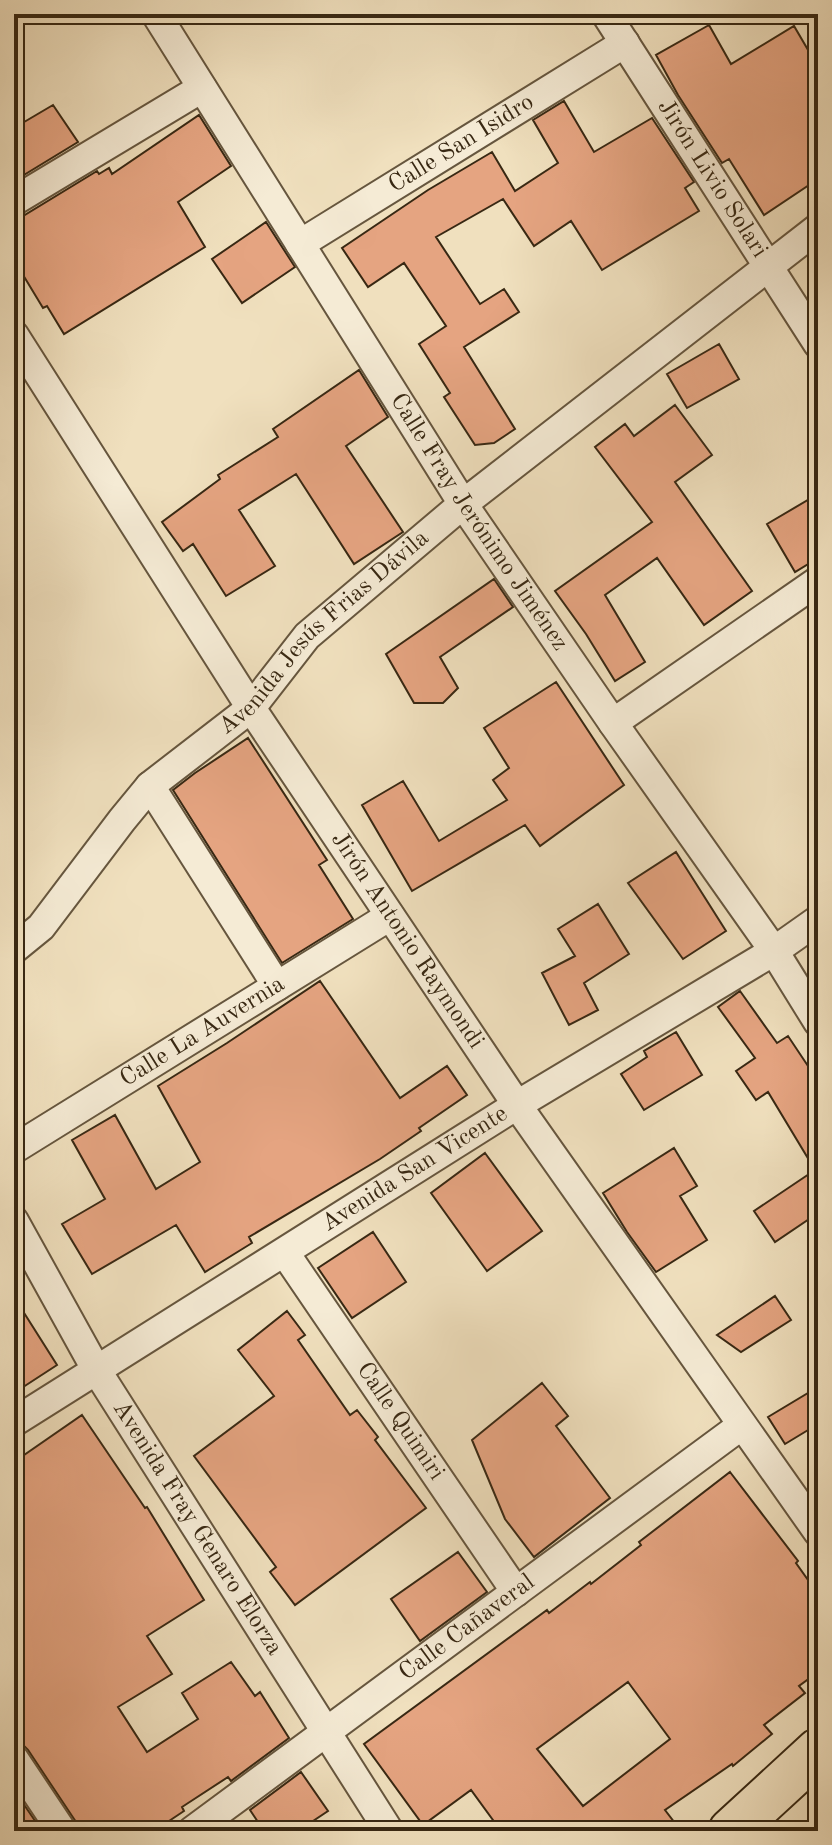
<svg xmlns="http://www.w3.org/2000/svg" width="832" height="1845" viewBox="0 0 832 1845" font-family="'Old Standard TT',serif">
<style>
.building{fill:#e5a481;stroke:#382813;stroke-width:2;fill-rule:evenodd}
.lines{fill:none;stroke-linecap:round;stroke-linejoin:round}
.minor-casing{stroke:#66563e;stroke-width:32}
.primary-casing{stroke:#382813;stroke-width:48}
.minor{stroke:#f5ebd5;stroke-width:28}
.primary{stroke:#f0e0be;stroke-width:44}
.labels{text-anchor:middle;dominant-baseline:central;stroke-width:7;stroke-linejoin:round;paint-order:stroke}
.street-label{font-size:24px;fill:#382813;stroke:#f5ebd5}
</style>
<rect width="100%" height="100%" fill="#f0e0be"/>
<filter id="stains"><feTurbulence type="fractalNoise" baseFrequency=".0025" numOctaves="4"/><feColorMatrix values="0 0 0 0 .2 0 0 0 0 .09 0 0 0 0 .02 0 0 0 .5 -.17"/></filter>
<radialGradient id="worn" r=".72"><stop offset=".6" stop-color="#630" stop-opacity="0"/><stop offset="1" stop-color="#630" stop-opacity=".3"/></radialGradient>
<!-- building -->
<path class="building" d="M709,25L731,64L794,26L818,67V179L764,215L729,159L722,163L678,95L656,55Z
M564,101L594,152L652,118L694,182L685,188L699,211L602,270L571,221L534,246L503,199L436,237L480,304L504,289L519,312L464,347L515,429L494,443L475,445L444,397L450,393L419,344L446,326L404,263L368,287L342,248L428,190L492,152L515,191L558,163L533,120Z
M53,105L78,142L14,181V128Z
M199,115L231,166L178,202L205,247L64,334L47,306L43,308L14,260V218L23,216L97,171L99,174L109,168L112,174Z
M266,222L295,267L242,303L212,259Z
M719,344L739,379L687,408L667,374Z
M359,370L388,417L346,446L403,532L354,564L296,474L239,510L275,566L226,596L193,544L183,551L162,522L220,479L218,475L278,437L273,429Z
M675,405L712,455L675,482L752,591L704,625L657,558L605,595L645,662L615,681L586,634L555,591L652,522L595,447L625,424L634,436Z
M818,494V558L795,572L767,524Z
M494,579L513,607L440,657L458,688L443,703H414L386,654Z
M556,682L624,785L540,846L525,825L412,891L362,805L403,781L439,841L507,800L493,780L509,768L484,728Z
M248,738L327,860L319,865L353,919L282,963L173,790L195,773Z
M676,852L726,931L683,959L628,883Z
M598,904L629,954L584,983L598,1010L569,1025L542,973L575,956L558,929Z
M320,981L400,1098L447,1066L467,1095L419,1128L421,1131L380,1159L249,1237L252,1243L205,1272L176,1225L92,1274L62,1224L105,1199L72,1140L115,1115L156,1189L200,1162L158,1086L227,1043Z
M740,991L777,1043L788,1036L818,1081V1213L775,1242L754,1211L815,1170L768,1092L756,1100L736,1071L755,1058L718,1007Z
M676,1032L702,1075L644,1110L621,1074L647,1057L644,1051Z
M674,1148L697,1186L680,1196L707,1240L656,1272L627,1232L603,1193Z
M485,1153L542,1231L487,1271L431,1193Z
M373,1232L406,1282L352,1318L318,1268Z
M775,1296L791,1320L741,1352L717,1335Z
M14,1297L57,1365L14,1393Z
M287,1311L305,1335L298,1340L350,1415L357,1410L378,1437L375,1440L426,1508L295,1605L270,1572L276,1567L194,1456L274,1396L238,1350Z
M542,1383L568,1416L556,1426L610,1498L534,1557L505,1519L472,1440Z
M818,1387V1424L785,1444L768,1417Z
M82,1415L145,1508L147,1507L204,1600L147,1636L172,1674L118,1707L147,1752L198,1719L182,1693L231,1662L255,1696L260,1692L289,1738L231,1781L228,1777L182,1807L184,1811L154,1831H79L76,1822L28,1750L22,1744L14,1742V1462Z
M730,1472L798,1561L796,1563L818,1594V1672L799,1686L805,1693L764,1725L772,1734L733,1766L732,1764L665,1810L681,1831H501L471,1790L423,1825L364,1744L547,1610L549,1613L590,1582L591,1584L641,1545L639,1542ZM628,1682L670,1739L583,1806L537,1749Z
M458,1552L487,1592L420,1641L391,1599Z
M301,1772L328,1811L298,1831H264L250,1810Z
M14,1790L42,1831H14Z"/>
<g class="lines">
<defs>
<g id="minor">
<path id="s1" d="M156,14L463,504L613,723L774,951L818,1022"/>
<path id="s2" d="M606,14L818,344"/>
<path d="M14,201L202,88"/>
<path id="s3" d="M300,244L625,43"/>
<path id="s4" d="M14,335L251,708L517,1105L818,1532"/>
<path d="M613,723L818,581"/>
<path d="M150,786L277,986"/>
<path id="s5" d="M14,949L41,927L122,820L150,786L251,708L307,636L463,504L818,228"/>
<path id="s6" d="M14,1149L390,916"/>
<path id="s7" d="M14,1221L97,1371L389,1831"/>
<path id="s8" d="M285,1253L516,1592"/>
<path id="s9" d="M14,1422L517,1105L774,951L818,920"/>
<path d="M14,1759L62,1831"/>
<path id="s10" d="M192,1831L742,1425"/>
</g>
<path id="primary" d="M731,1831L818,1751"/>
</defs>
<!-- minor casing -->
<use href="#minor" class="minor-casing"/>
<!-- primary casing -->
<use href="#primary" class="primary-casing"/>
<!-- minor -->
<use href="#minor" class="minor"/>
<!-- primary -->
<use href="#primary" class="primary"/>
</g>
<g class="labels">
<!-- street labels -->
<g class="street-label">
<text stroke="none"><textPath href="#s3" startOffset="190">Calle San Isidro</textPath></text>
<text stroke="none"><textPath href="#s2" startOffset="196">Jirón Livio Solari</textPath></text>
<text stroke="none"><textPath href="#s1" startOffset="602">Calle Fray Jerónimo Jiménez</textPath></text>
<text stroke="none"><textPath href="#s5" startOffset="446">Avenida Jesús Frias Dávila</textPath></text>
<text stroke="none"><textPath href="#s4" startOffset="722">Jirón Antonio Raymondi</textPath></text>
<text stroke="none"><textPath href="#s6" startOffset="222">Calle La Auvernia</textPath></text>
<text stroke="none"><textPath href="#s9" startOffset="474">Avenida San Vicente</textPath></text>
<text stroke="none"><textPath href="#s8" startOffset="204">Calle Quimiri</textPath></text>
<text stroke="none"><textPath href="#s7" startOffset="358">Avenida Fray Genaro Elorza</textPath></text>
<text stroke="none"><textPath href="#s10" startOffset="342">Calle Cañaveral</textPath></text>
</g>
</g>
<!-- margin -->
<rect width="832" height="1845" fill="none" stroke="#f0e0be" stroke-width="48"/>
<rect x="16" y="16" width="800" height="1813" fill="none" stroke="#382813" stroke-width="4"/>
<rect x="24" y="24" width="784" height="1797" fill="none" stroke="#382813" stroke-width="2"/>
<rect width="100%" height="100%" filter="url(#stains)"/>
<rect width="100%" height="100%" fill="url(#worn)"/>
</svg>
